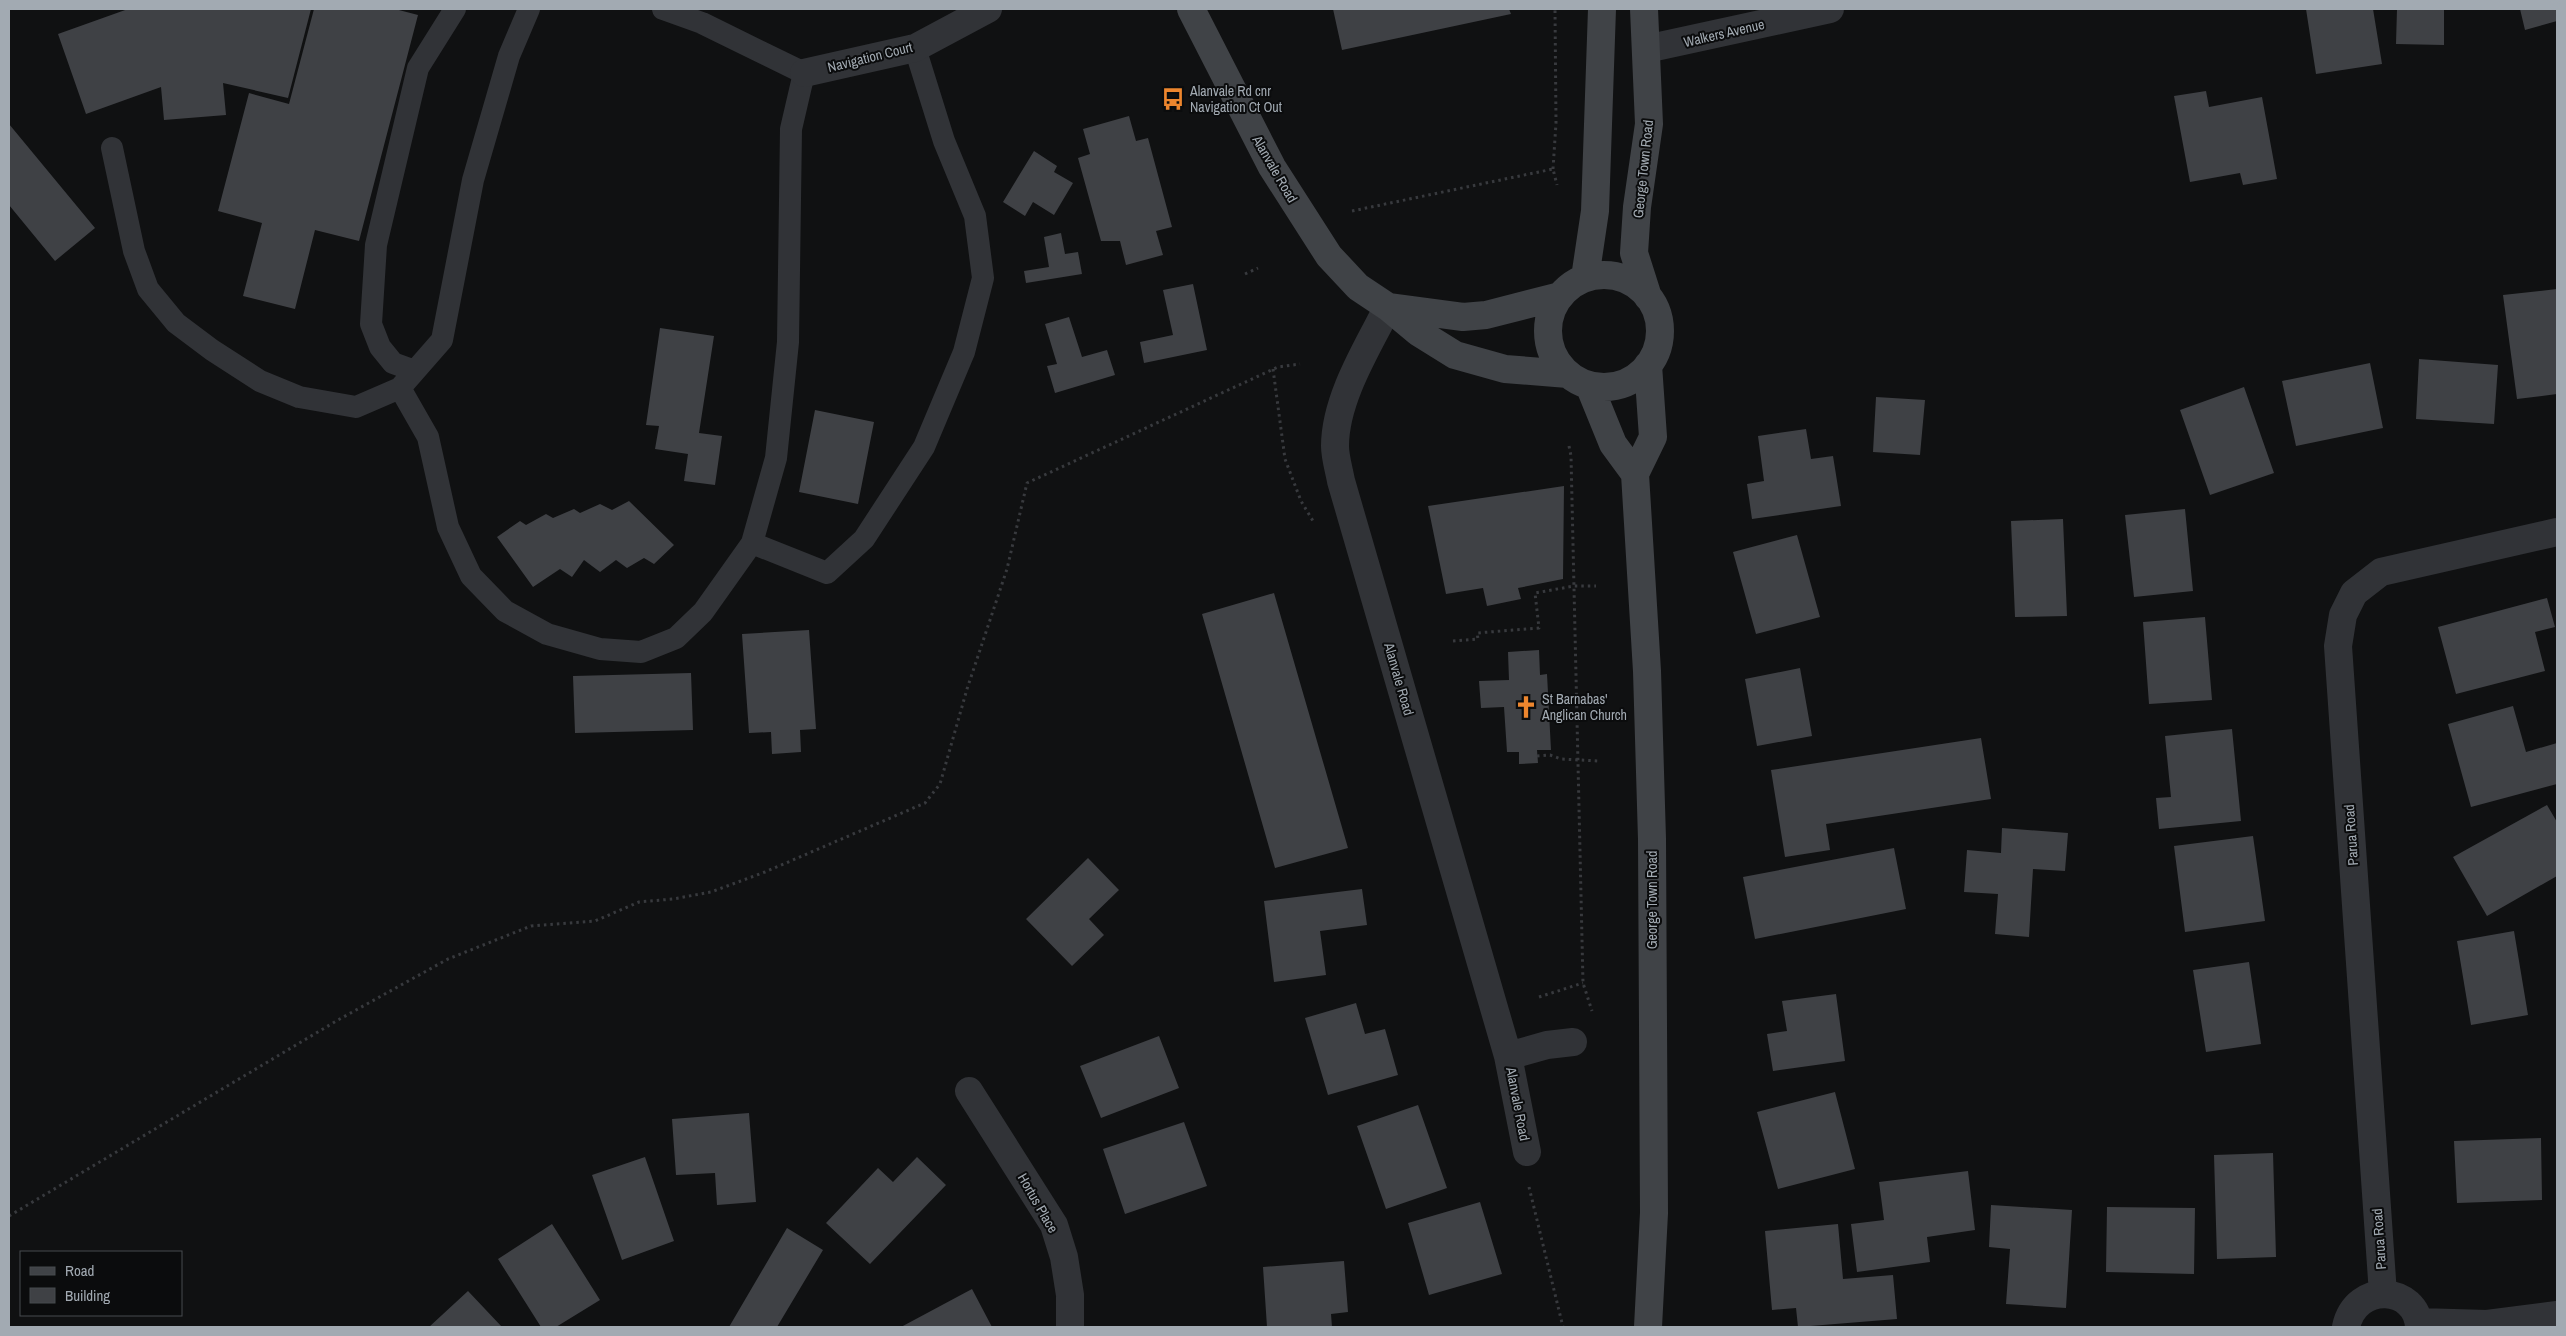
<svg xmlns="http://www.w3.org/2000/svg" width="2566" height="1336" viewBox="0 0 2566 1336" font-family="'Archivo Narrow',sans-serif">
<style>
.building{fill:#3f4145}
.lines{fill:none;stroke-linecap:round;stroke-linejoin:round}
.path{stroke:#383a3e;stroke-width:3;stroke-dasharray:2.5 4;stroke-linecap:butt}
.lane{stroke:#313337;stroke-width:22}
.street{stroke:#313337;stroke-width:28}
.secondary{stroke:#404347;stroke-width:28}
.labels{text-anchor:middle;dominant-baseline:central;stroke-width:4;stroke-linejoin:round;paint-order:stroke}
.street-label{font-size:14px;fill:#a2aab2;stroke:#0b0c0d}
.poi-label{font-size:14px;fill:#a2aab2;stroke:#0b0c0d;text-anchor:start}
</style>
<rect width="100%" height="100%" fill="#101112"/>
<!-- building -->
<path class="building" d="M128,9H311L288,98L223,83L226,115L164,120L161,87L86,114L58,34Z
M314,9H395L418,15L359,241L315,230L295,309L243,296L262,223L218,211L249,93L289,104Z
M1333,9H1509L1511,14L1342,50Z
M2306,9H2373L2382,64L2316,74Z
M2397,9H2444V45L2396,44Z
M2520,9H2557V21L2525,30Z
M2206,91L2209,107L2262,97L2277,179L2243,185L2240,173L2190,182L2174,96Z
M1129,116L1136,141L1148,138L1172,227L1156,231L1163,255L1126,265L1120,241H1101L1078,158L1090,154L1083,129Z
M9,124L95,228L55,261L9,205Z
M1034,151L1057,166L1054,172L1073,183L1054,215L1033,202L1025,216L1003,202Z
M1061,233L1065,254L1078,252L1082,274L1026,283L1024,271L1049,267L1044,237Z
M1193,284L1207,350L1144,363L1140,342L1173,335L1163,290Z
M2557,289V394L2517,399L2503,295Z
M1069,317L1082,357L1107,350L1115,375L1055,393L1047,366L1057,364L1045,324Z
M660,328L714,336L699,433L722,436L715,485L684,481L688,454L655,449L659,426L646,425Z
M2419,359L2498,365L2494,424L2416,419Z
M2370,363L2383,428L2296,446L2282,381Z
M2244,387L2274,473L2210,495L2180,410Z
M1876,397L1925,400L1920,455L1873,452Z
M815,410L874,422L858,504L799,492Z
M1806,429L1811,459L1833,456L1841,506L1752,519L1747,484L1764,481L1758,436Z
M1564,486L1563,579L1518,588L1521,599L1487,606L1483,588L1446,594L1428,506Z
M629,501L674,545L654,564L644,558L627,568L616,560L600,572L584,560L572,577L560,569L533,587L497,537L520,521L526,525L546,514L553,518L574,509L580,513L600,504L612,510Z
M2185,509L2193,591L2134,597L2125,515Z
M2063,519L2067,616L2015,617L2011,521Z
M1797,535L1820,617L1756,634L1733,552Z
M1274,593L1348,848L1275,868L1202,614Z
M2547,598L2555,627L2535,632L2545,671L2456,694L2438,627Z
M2205,617L2212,700L2149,704L2143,622Z
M809,630L816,729L800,730L801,752L772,754L771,732L749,733L742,634Z
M1539,650L1540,675L1547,674L1551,750H1537L1538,763L1519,764V752H1507L1504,707L1481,708L1479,681L1509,680L1508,652Z
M1800,668L1812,736L1757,746L1745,679Z
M691,673L693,730L575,733L573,676Z
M2513,706L2526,752L2557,743V784L2471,807L2448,724Z
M2232,729L2241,821L2159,829L2156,798L2171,797L2165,736Z
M1981,738L1991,799L1826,824L1830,850L1785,857L1771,770Z
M2547,805L2557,822V876L2487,916L2453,857Z
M2002,828L2068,833L2065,871L2033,869L2029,937L1995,934L1998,894L1964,892L1967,850L2001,853Z
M2253,836L2265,921L2185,932L2174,846Z
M1894,848L1906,909L1755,939L1743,877Z
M1088,858L1119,890L1089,919L1104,935L1072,966L1026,919Z
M1362,889L1367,925L1320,931L1326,975L1274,982L1264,901Z
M2514,931L2528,1015L2471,1025L2457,941Z
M2249,962L2261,1044L2206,1052L2193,970Z
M1836,994L1845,1061L1773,1071L1767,1034L1787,1031L1782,1001Z
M1356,1003L1365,1034L1385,1029L1398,1075L1328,1095L1305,1018Z
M1159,1036L1179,1088L1101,1118L1080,1066Z
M1835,1092L1855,1169L1778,1189L1757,1112Z
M1418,1105L1447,1188L1386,1209L1357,1126Z
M749,1113L756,1202L717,1205L715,1173L676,1175L672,1119Z
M1184,1122L1207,1186L1125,1214L1103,1149Z
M2541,1138L2542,1200L2457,1203L2454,1141Z
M2273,1153L2276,1257L2217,1259L2214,1155Z
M645,1157L674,1241L622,1260L592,1175Z
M917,1157L946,1185L870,1264L826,1223L878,1168L893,1182Z
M1968,1171L1975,1230L1927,1237L1930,1262L1857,1272L1851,1224L1884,1220L1879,1182Z
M1480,1202L1502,1274L1429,1295L1408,1223Z
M1991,1205L2072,1210L2066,1308L2006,1304L2010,1249L1989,1247Z
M2107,1207L2195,1208L2194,1274L2106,1272Z
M552,1224L600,1300L556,1327H541L498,1259Z
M1838,1224L1843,1279L1893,1275L1897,1319L1798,1327L1796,1308L1772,1310L1765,1231Z
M787,1228L823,1250L777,1327H729Z
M1344,1261L1348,1312L1331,1314L1332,1327H1267L1263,1267Z
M972,1289L992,1327H901Z
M468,1291L502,1327H429Z"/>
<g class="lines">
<!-- path -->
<path class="path" d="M1553,169L1556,123L1555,9
M1352,211L1553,169L1557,185
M1245,274L1258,268
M1273,369L1285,459L1301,501L1313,521
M1569,446L1571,456L1583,983L1592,1011
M1453,641L1478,639L1477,633L1539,628L1535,593L1574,586H1596
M1537,756L1550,755L1561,759L1599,761
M1539,997L1583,983
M1529,1187L1563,1327
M9,1216L338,1020L448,959L531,926L595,921L639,902L673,899L711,892L765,872L925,803L940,784L967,689L1007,569L1027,483L1278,367L1300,364"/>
<!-- lane -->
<path class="lane" d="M112,148L134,251L148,289L176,323L212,350L260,381L299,397L356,407L400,388L442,340L473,180L509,56L529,9
M415,371L393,363L380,347L371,324L376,245L418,68L455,9
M400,388L428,437L448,527L471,576L505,611L547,634L600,649L641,652L676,638L703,612L752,543L776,458L788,342L791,129L804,73L702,23L663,9
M752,543L827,573L864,539L924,447L964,352L983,278L975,216L944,141L915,48"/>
<!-- street -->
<path class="street" d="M1646,49L1830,9
M804,73L915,48L988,9
M1388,307C1367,348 1335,399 1335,446C1335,457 1339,470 1341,481L1508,1056L1527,1152
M1508,1056L1547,1045L1573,1042
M969,1091L1054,1225L1064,1257L1070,1295V1327
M2383,1294L2338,646L2343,615L2354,593L2381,572L2557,532
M2419,1322L2487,1324L2557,1315
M2346,1327C2356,1281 2417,1286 2419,1327"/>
<!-- secondary -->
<path class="secondary" d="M1191,9L1272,167L1329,256L1358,287L1388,307L1418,332L1455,355L1505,369L1568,374
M1644,9L1649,124L1637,207L1634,253L1648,297
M1548 331a56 56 0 1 1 112 0a56 56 0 1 1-112 0Z
M1585,278L1595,211L1602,9
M1388,307L1463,317L1486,315L1560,296
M1648,365L1653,437L1635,474L1647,671L1652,839L1654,1213L1648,1327
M1589,385L1613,444L1635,474"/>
</g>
<!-- icons -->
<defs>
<symbol id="bus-bare" viewBox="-9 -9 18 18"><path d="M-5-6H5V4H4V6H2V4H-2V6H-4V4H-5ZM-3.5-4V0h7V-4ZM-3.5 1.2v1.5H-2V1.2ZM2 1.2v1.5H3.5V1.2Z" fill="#ed862e" stroke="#0b0c0d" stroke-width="2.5" paint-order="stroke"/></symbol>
<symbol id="church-bare" viewBox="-9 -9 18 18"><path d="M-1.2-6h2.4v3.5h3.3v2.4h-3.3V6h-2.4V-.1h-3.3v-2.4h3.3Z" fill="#ed862e" stroke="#0b0c0d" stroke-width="2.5" paint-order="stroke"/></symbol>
</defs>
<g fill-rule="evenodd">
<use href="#bus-bare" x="1157" y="83" width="32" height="32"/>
<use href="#church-bare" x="1510" y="691" width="32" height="32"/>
</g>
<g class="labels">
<!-- street labels -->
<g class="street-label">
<text transform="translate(1724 33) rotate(-13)">Walkers Avenue</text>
<text transform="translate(870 57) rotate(-14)">Navigation Court</text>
<text transform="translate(1275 169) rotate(60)">Alanvale Road</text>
<text transform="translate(1643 169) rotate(-84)">George Town Road</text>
<text transform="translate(1399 679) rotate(74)">Alanvale Road</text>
<text transform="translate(2351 835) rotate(-94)">Parua Road</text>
<text transform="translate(1652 900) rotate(-90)">George Town Road</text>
<text transform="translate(1518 1104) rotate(79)">Alanvale Road</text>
<text transform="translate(1038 1203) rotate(60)">Hortus Place</text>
<text transform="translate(2379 1239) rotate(-94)">Parua Road</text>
</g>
<!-- poi labels -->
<g class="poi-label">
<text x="1190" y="91">Alanvale Rd cnr<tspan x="1190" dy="16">Navigation Ct Out</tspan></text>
<text x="1542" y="699">St Barnabas'<tspan x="1542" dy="16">Anglican Church</tspan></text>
</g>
</g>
<!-- border -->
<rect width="2566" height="1336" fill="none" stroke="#a2aab2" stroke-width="20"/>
<!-- legend -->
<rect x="20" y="1251" width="162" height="65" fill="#0b0c0d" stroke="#474b4f"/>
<rect x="30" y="1267" width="25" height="8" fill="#404347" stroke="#474b4f"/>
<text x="65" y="1276" font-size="15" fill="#a2aab2">Road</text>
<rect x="30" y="1288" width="25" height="15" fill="#3f4145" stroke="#474b4f"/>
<text x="65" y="1301" font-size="15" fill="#a2aab2">Building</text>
</svg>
